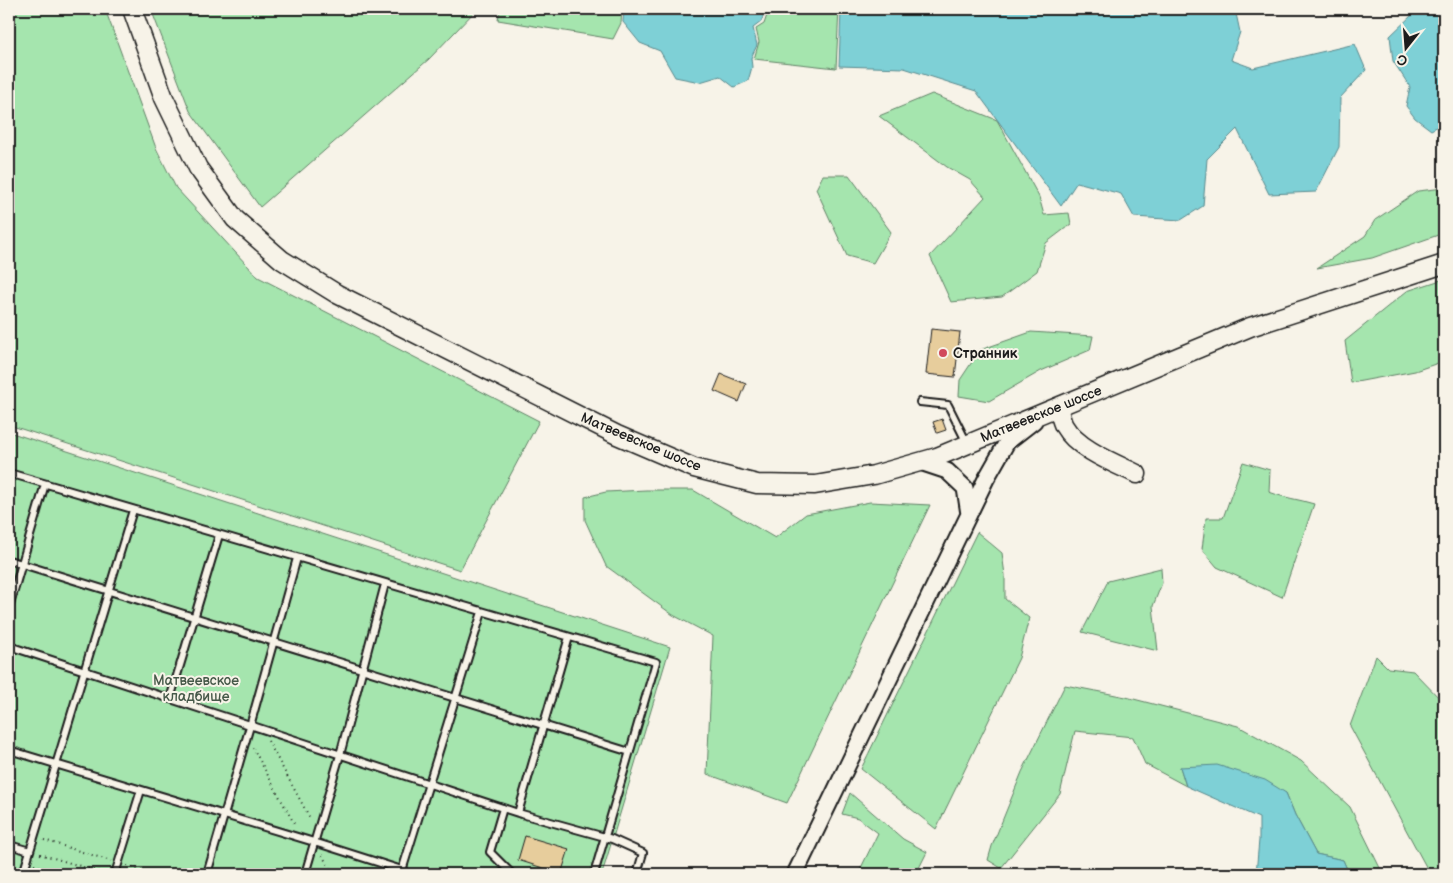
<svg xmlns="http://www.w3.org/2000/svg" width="1453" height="883" viewBox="0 0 1453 883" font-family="'Balsamiq Sans',sans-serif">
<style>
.green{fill:#a5e5ae;stroke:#608065}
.water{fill:#7ed0d6;stroke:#57888c}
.building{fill:#e7cd9c;stroke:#1c1c1c}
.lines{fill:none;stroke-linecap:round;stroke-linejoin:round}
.service-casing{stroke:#1c1c1c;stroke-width:10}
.tertiary-casing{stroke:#1c1c1c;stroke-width:19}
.secondary-casing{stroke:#1c1c1c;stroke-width:21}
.path{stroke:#1c1c1c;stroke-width:2;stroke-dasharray:1 4;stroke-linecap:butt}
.service{stroke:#f7f3e8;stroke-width:6}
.tertiary{stroke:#f7f3e8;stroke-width:15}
.secondary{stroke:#f7f3e8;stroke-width:18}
.poi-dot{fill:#d1495b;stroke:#f7f3e8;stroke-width:2}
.labels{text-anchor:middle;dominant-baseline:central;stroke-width:4;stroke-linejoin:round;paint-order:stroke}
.poi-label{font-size:14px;font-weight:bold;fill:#1c1c1c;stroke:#f7f3e8;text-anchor:start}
.street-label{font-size:14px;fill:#1c1c1c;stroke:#f7f3e8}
.park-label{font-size:14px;fill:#455848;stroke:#f7f3e8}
</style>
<rect width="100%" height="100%" fill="#f7f3e8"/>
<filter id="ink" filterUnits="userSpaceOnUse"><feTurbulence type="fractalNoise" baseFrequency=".02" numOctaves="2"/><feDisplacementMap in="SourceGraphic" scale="10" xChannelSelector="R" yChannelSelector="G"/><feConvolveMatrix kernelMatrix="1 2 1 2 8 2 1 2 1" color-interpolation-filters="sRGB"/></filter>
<g filter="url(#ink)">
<!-- green -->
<path class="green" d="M9,9H105L156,148L176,188L258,277L539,421L460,570L9,425Z
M151,9H477L429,59L260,207L190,111Z
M500,9H622L621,23L613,39L498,20Z
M769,9H839L836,68L754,59L759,42L756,29L764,24Z
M932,94L997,120L1039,197L1044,215L1069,213L1071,224L1046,243L1037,271L1002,297L951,302L930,256L985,197L970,180L947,167L879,116Z
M823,175H849L891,232L873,263L847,256L816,189Z
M1444,188V233L1372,258L1317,268L1365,236L1375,220L1418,191Z
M1444,279V361L1415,371L1351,383L1345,341L1407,291Z
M1031,332L1093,336L1090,350L1041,371L989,401L959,396L960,380L980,350Z
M9,432L670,647L602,874H9Z
M1243,462L1270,470L1269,492C1284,498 1298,499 1314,504L1282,597L1217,567L1202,549L1206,518H1223Z
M646,490H693L775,538L806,514L870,502L930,505L787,803L707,774L713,636L673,615L606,566L585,520V497L606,492Z
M977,532L1002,553L1005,575V599L1029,618L1019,658L936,829L861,769Z
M1161,568L1162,583L1153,606L1158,651L1082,632L1108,581Z
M1376,656L1388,668L1413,671L1444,703V874H1430L1350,726Z
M1065,685L1126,697L1238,726L1301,761L1350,807L1383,874H1349L1343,860L1316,854L1295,815L1286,793L1180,767L1186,786L1145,764L1133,737L1075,731L1060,794L1001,868L988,860L992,846L1022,772Z
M850,793L903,839L927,852L916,874H858L878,833L858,818L842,814Z"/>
<!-- water -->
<path class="water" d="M624,9H766L761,22L753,28L757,45L751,58L752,67L748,81L734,87L720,76L700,82L675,77L660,51L640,43L623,22Z
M841,9H1235L1240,32L1231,60L1253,68L1355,44L1366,70L1340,98L1339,147L1316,192L1269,194L1237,129L1207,159L1203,206L1181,220L1134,217L1121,194L1077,182L1061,206L976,91L904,68L839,66Z
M1426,9H1444V123L1431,130L1415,118L1406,106L1410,87L1393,61L1390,36L1414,13Z
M1217,765L1265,780L1286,793L1295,815L1316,854L1343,860L1349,874H1256L1259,840V818L1186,786L1180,767Z"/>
<!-- building -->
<path class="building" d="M931,329L960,332L955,377L926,374Z
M721,374L746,384L739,402L714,391Z
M942,419L946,430L937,433L933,422Z
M525,836L569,849L561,874H548L549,870L518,860Z"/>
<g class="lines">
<defs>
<path id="service" d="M920,402L948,405L967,443
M9,473L656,662L594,874
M9,560L630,752
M9,608L45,484
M9,646L518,813L612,839L643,853L637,874
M170,699L219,535
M9,750L314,842L402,870
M503,808L490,852L512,874
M518,813L569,637
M9,845L30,851
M23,874L133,510
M115,874L141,790
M207,874L250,726L297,558
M305,874L340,755L385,584
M401,874L482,612"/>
<path id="tertiary" d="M920,462L947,471L965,488L969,514
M795,874L986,479L1007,442L1034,421"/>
<path id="secondary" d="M132,9L164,98L198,168L235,219L282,260L337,294L617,435L694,468L757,484L815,485L874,475L937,457L1250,327L1444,264
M1058,407C1060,413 1061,421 1064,426C1077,449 1114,463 1137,474"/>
</defs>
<!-- service casing -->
<use href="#service" class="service-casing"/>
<!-- tertiary casing -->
<use href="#tertiary" class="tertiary-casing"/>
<!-- secondary casing -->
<use href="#secondary" class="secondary-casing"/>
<!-- path -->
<path class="path" d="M268,741L311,820
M253,748L296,827
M44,840L111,861
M40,854L107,874
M322,855L333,874
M34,865L65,874
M127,866L155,874"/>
<!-- service -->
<use href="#service" class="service"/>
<!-- tertiary -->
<use href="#tertiary" class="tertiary"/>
<!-- secondary -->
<use href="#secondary" class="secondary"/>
</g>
</g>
<!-- markers -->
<circle class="poi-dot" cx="943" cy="353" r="5"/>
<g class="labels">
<!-- poi labels -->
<g class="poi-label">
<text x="953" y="353">Странник</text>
</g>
<!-- street labels -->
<g class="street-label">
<text transform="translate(1041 414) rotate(-22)">Матвеевское шоссе</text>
<text transform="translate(641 442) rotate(23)">Матвеевское шоссе</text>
</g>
<!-- park labels -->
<g class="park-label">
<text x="196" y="680">Матвеевское<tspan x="196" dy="16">кладбище</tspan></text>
</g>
</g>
<!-- margin -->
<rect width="1453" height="883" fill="none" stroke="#f7f3e8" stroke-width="30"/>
<rect x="15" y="15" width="1423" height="853" fill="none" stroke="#1c1c1c" stroke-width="2" filter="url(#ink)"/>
<!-- north arrow -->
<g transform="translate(1406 48) rotate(197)" stroke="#f7f3e8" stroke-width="4" paint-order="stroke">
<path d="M0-4L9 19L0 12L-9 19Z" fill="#1c1c1c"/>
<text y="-8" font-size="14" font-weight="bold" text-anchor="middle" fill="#1c1c1c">С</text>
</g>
</svg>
